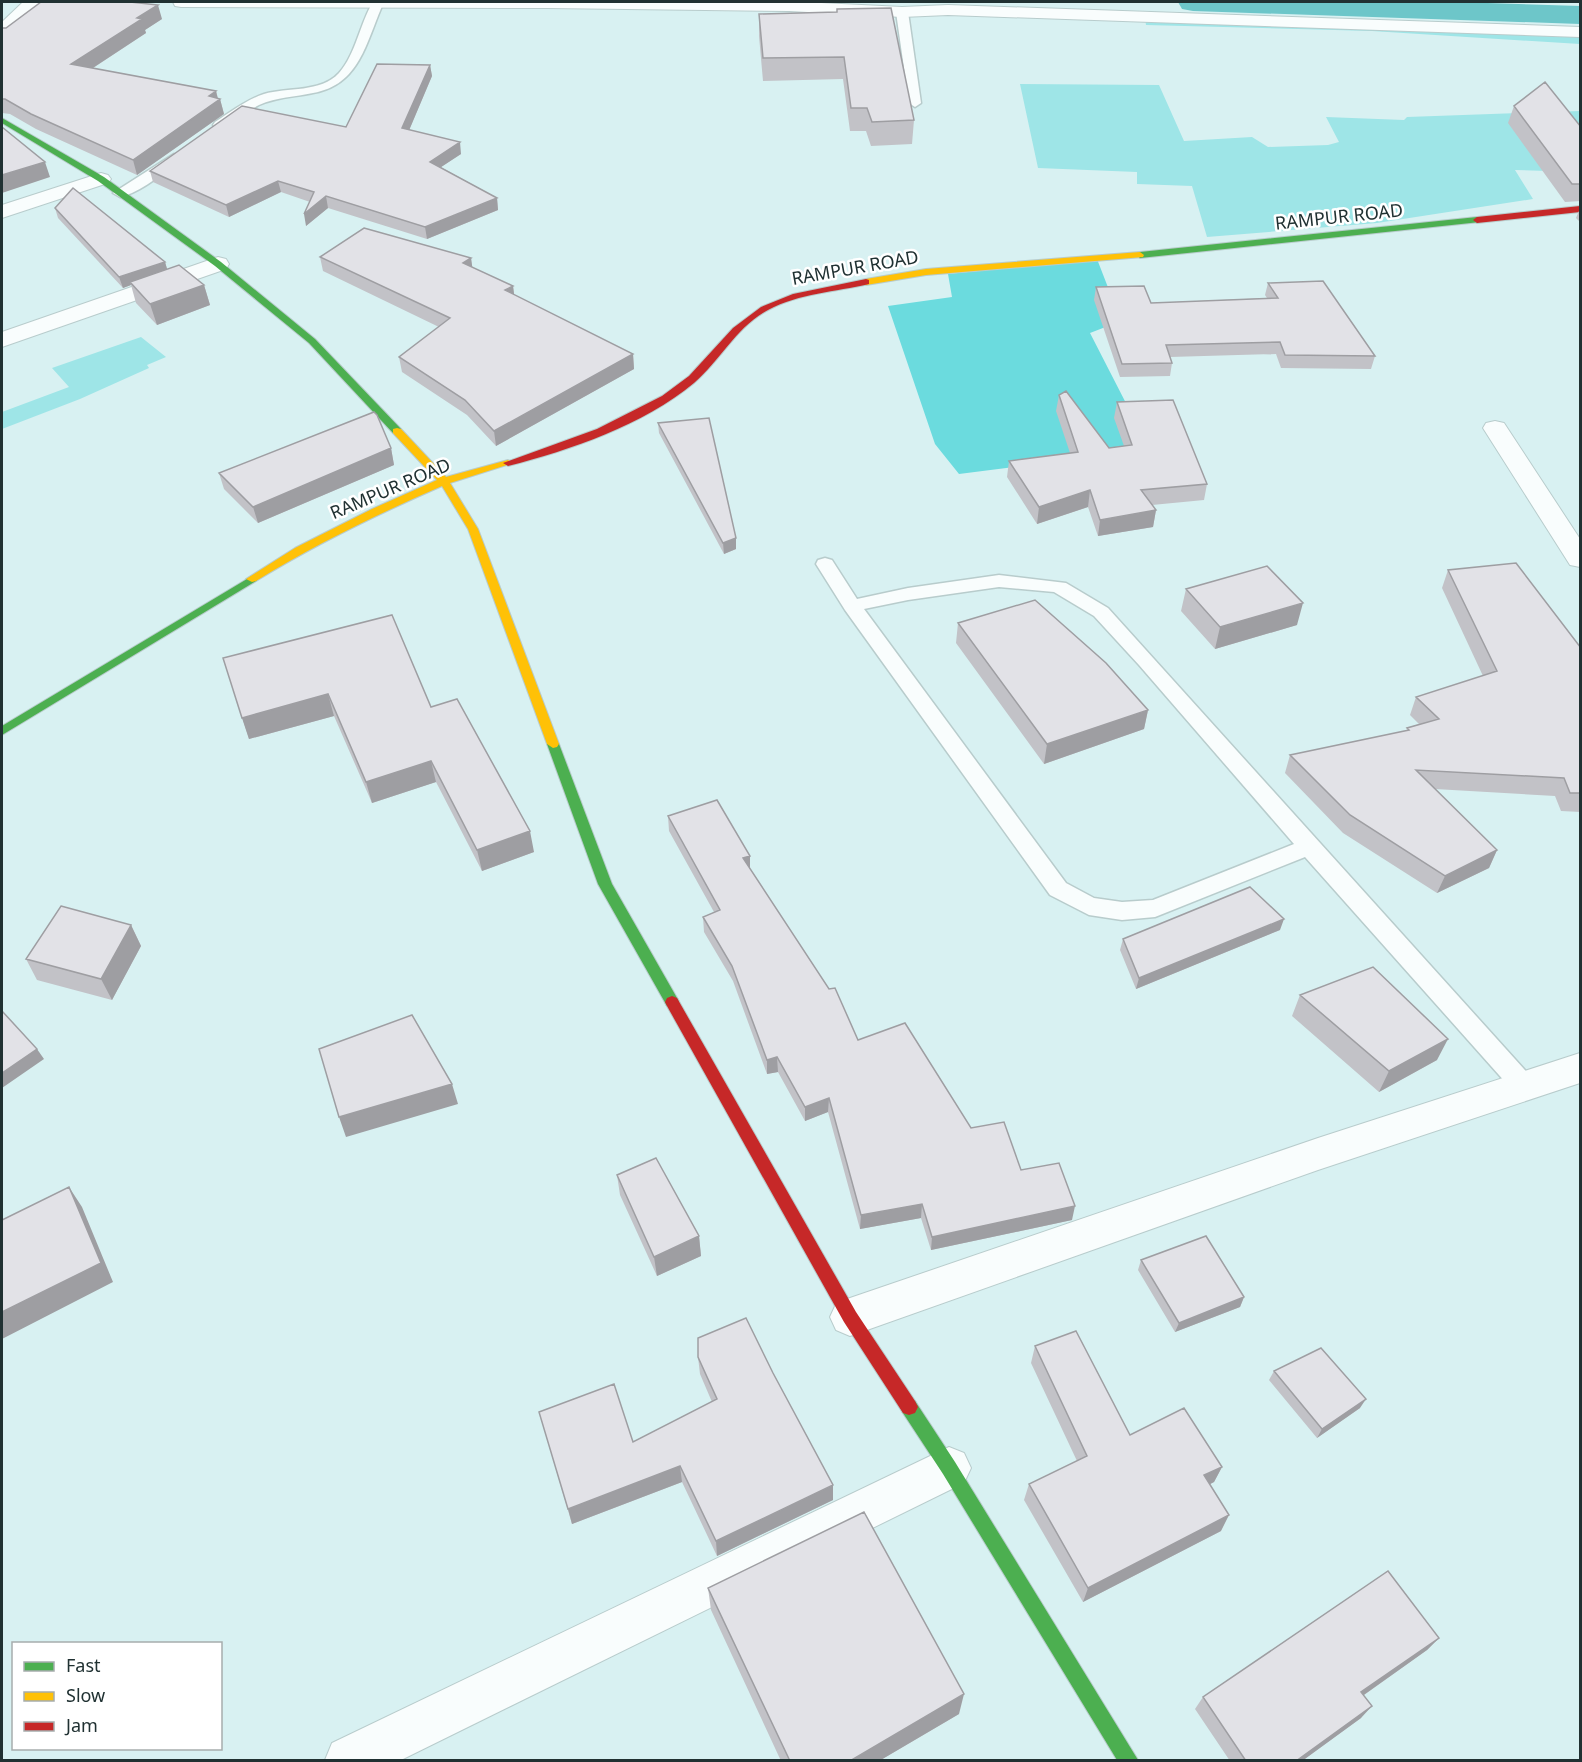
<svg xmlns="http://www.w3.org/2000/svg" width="1582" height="1762" viewBox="0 0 1582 1762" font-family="'Noto Sans',sans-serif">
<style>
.green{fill:#9ee5e7}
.forest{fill:#6bdbde}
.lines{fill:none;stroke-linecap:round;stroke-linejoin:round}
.canal{fill:#6dc6c9;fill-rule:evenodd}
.lane-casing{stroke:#b8cccc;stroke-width:3}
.street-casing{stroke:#b8cccc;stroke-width:2}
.fast-casing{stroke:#b8cccc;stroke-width:2}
.slow-casing{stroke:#b8cccc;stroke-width:2}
.jam-casing{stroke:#b8cccc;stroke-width:2}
.lane{fill:#f9fdfd;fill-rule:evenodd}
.street{fill:#f9fdfd;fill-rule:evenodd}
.fast{fill:#4caf50;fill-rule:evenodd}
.slow{fill:#ffc107;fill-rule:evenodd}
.jam{fill:#c62828;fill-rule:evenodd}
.wall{fill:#c2c2c7}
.shaded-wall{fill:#9e9ea2}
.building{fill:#e2e2e7;stroke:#9e9ea2;stroke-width:1.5}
.labels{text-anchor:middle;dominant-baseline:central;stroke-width:5;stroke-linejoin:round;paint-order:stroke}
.far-street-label{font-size:18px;fill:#203132;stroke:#fff}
</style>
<rect width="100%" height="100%" fill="#d8f1f2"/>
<!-- green -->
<path class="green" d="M1145,18L1580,35V44L1372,31L1146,25Z
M1020,84L1159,85L1184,141L1252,137L1268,147L1328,145L1339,142L1326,117L1404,120L1407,117L1580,111V172L1515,170L1533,199L1377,223L1207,237L1192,186L1137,184V172L1038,168Z
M141,337L166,357L147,365L149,368L80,399L2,429V412L69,387L52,368Z"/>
<!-- forest -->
<path class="forest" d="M1097,259L1121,321L1090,333L1150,450L959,474L935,444L888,306L952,297L948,274Z"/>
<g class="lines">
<!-- canal -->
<path class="canal" d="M1178,2H1457L1580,6V24L1193,11L1182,9Z"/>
<defs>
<path id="lane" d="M373,2H381L383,4C366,42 360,85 313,93C295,97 277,97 259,105C247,111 229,131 215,128L213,125L215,122C231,112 246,100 264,94C287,87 321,93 339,73C356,54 360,23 373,2Z
M902,8L908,12L921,103L915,107L909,103L896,12Z
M174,154L181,158L179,161C161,174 142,192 120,197L113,193Z
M825,558L832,560L857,599L908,588L999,575L1066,583L1108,608L1533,1079L1537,1086L1533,1093L1524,1096L1515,1093L1305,857L1155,917L1122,920L1089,915L1050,895L845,610L816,564L818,560ZM999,587L1054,592L1094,616L1139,665L1294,844L1153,900L1122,902L1094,898L1066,883L864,609L908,600Z"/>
<path id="street" d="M23,2H40L8,35L2,36V22Z
M173,2H801L902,7L948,5L1580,27V37L948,15L902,17L789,11L547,8L181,7L175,6Z
M101,173L108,175L111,179L108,183L2,218V205Z
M218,257L226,259L229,264L226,269L2,347V332Z
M1495,421L1504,423L1580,539V567L1570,565L1483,428L1486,423Z
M1580,1053V1083L1318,1170L850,1336L836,1330L830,1317L836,1304L850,1298L1318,1138Z
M949,1447L964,1453L971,1468L964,1483L401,1760H325L332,1743Z"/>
<path id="fast" d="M2,118L104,177L221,262L315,339L401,429V433H393L309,343L215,266L98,181L2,123Z
M1477,217L1480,218V222L1140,258L1136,255L1140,252Z
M252,576L258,579L256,581L2,735V726Z
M553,740L559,744L612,884L677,998L679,1002L677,1006H667L598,884L547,744Z
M909,1399L915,1401L955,1462L1138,1760H1117L943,1474L903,1413L900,1407L903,1401Z"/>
<path id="slow" d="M1140,252L1144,255L1143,257L926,275L866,285L861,282L866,279L926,269Z
M397,428L401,429L446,477L508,460L513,463L450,483L478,529L559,744L557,747L553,748L547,744L468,529L442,486C378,514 316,544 256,581L252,582L246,579L295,548L372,509L437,480L393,433V429Z"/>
<path id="jam" d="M1580,206V212L1477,223L1473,220L1477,217Z
M866,279L869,280V284C835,292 800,293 768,310C736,327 721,360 694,383C643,425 571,450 508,466L503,463L597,429L662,396L689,376L733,328L761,307L793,294Z
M672,996L677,998L856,1312L915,1401L918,1407L915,1413L909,1415L903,1413L844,1322L667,1006L665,1002L667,998Z"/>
</defs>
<!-- lane casing -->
<use href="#lane" class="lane-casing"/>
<!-- street casing -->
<use href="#street" class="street-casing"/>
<!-- fast casing -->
<use href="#fast" class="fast-casing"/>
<!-- slow casing -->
<use href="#slow" class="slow-casing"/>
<!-- jam casing -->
<use href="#jam" class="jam-casing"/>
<!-- lane -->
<use href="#lane" class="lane"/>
<!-- street -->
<use href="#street" class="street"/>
<!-- fast -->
<use href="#fast" class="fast"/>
<!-- slow -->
<use href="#slow" class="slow"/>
<!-- jam -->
<use href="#jam" class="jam"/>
</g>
<!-- wall -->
<path class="wall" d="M837,9L914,120L912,144L871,146L866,131H850L843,79L763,81L759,36V14L837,12Z
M162,19L145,30L146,33L93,68L216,91L218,98L220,99L224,114L137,175L36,129L10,114L2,113V28H6Z
M430,65L432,76L409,130L461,154L441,167L497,198L498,210L427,239L328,208L306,226L310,202L281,192L229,217L153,182L150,171L346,127Z
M1514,106L1581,127V201L1565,202L1508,123Z
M1581,206V223L1576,218Z
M55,208L165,262L167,269L204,285L210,305L157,325L136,303L131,285L123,288L58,218Z
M320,257L471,258L472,268L513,286L514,295L633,354L634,369L496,446L467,415L402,372L399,357L439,327L323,271Z
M1268,283L1375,356L1371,369L1281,368L1276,354L1170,357L1172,363L1170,376L1120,377L1094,300L1096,287L1151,303L1267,298L1265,295Z
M1059,395L1109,448L1124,446L1114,418L1117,402L1207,484L1204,500L1152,505L1156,510L1153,527L1098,536L1088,507L1037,524L1007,477L1009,461L1070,453L1056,411Z
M658,423L736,549L724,554L659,433Z
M391,448L394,465L258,523L224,489L219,473Z
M1448,570L1581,648V812L1561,811L1555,796L1435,789L1497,850L1489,868L1437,893L1343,833L1285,773L1290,755L1406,731L1407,728L1419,724L1410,715L1416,697L1483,676L1442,588Z
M1186,589L1297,625L1215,649L1181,611Z
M958,623L1148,710L1144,729L1044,764L956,643Z
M223,658L431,707L534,852L482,871L436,782L372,803L334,716L249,739Z
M668,816L750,869L858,1040L971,1128L1021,1170L1072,1220L931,1250L921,1218L860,1229L828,1112L805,1121L778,1072L767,1074L733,981L704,932L703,917L714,912L669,831Z
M131,925L141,946L112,1000L37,980L26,959Z
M1280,930L1136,989L1120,950L1123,939Z
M1300,995L1437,1060L1379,1092L1292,1016Z
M617,1175L699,1236L701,1256L657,1276L620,1195Z
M1141,1260L1244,1297L1240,1307L1175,1332L1138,1270Z
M1035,1346L1130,1435L1222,1467L1214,1482L1210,1484L1221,1531L1083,1602L1024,1500L1029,1484L1077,1461L1031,1363Z
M698,1357L833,1500L717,1556L682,1482L572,1524L539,1412L633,1442L712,1402L700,1374Z
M1274,1371L1360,1408L1317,1438L1269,1380Z
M708,1588L959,1714L879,1761H781L711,1610Z
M1439,1638L1427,1650L1364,1695L1361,1718L1302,1761H1230L1195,1709L1203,1697Z"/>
<!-- shaded-wall -->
<path class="shaded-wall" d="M158,5L162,19L145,30L146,33L76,79L71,64L137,18Z
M430,65L432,76L405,140L402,128Z
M216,91L218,100L220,99L224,114L137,175L133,160L209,96Z
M460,142L461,154L432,173L430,162Z
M45,162L50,177L2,193V175Z
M278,181L281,192L229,217L226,205Z
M326,196L328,208L306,226L304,214Z
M497,198L498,210L427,239L425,227Z
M471,258L473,272L463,263Z
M165,262L168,272L130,282L131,285L123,288L119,277Z
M204,285L210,305L157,325L150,304Z
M513,286L515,301L505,290Z
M633,354L634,369L496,446L494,431Z
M391,448L394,465L258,523L253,507Z
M1090,490L1088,507L1037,524L1039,507Z
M1156,510L1153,527L1098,536L1100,520Z
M736,538V549L724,554L723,543Z
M1303,603L1297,625L1215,649L1220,627Z
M328,694L334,716L249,739L242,718Z
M1148,710L1144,729L1044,764L1047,744Z
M431,761L436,782L372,803L366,782Z
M530,831L534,852L482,871L477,850Z
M1497,850L1489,868L1437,893L1445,876Z
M750,856V871L743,858Z
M1284,919L1280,930L1136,989L1139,978Z
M131,925L141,946L112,1000L101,979Z
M1448,1039L1437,1060L1379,1092L1389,1071Z
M37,1049L44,1059L2,1088V1073Z
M777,1057L778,1072L767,1074V1060Z
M452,1084L458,1104L346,1137L339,1117Z
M829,1098L828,1112L805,1121V1107Z
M69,1187L82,1207L113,1282L2,1339V1312Z
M922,1204L921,1218L860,1229L861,1215Z
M1075,1206L1072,1220L931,1250L932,1237Z
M699,1236L701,1256L657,1276L654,1257Z
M1244,1297L1240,1307L1175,1332L1179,1323Z
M1366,1399L1360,1408L1317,1438L1322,1429Z
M680,1466L682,1482L572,1524L568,1509Z
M1222,1467L1214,1482L1197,1491L1204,1475Z
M833,1485V1500L717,1556L716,1541Z
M1229,1515L1221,1531L1083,1602L1088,1588Z
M1439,1638L1427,1650L1351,1704L1361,1692Z
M964,1694L959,1714L879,1761H850Z
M1372,1706L1361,1718L1302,1761H1296Z"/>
<!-- building -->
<path class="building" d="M41,2H130L158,5L137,18L142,19L71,64L216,91L209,96L220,99L133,160L31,114L5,99H2V28H6Z
M891,8L914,120L872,122L867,108H851L844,57L763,58L759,14L837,12V9Z
M377,64L430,65L402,128L460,142L430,162L497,198L425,227L326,196L304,214L314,192L278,181L226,205L150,171L242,106L346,127Z
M1545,82L1581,127V184H1572L1514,106Z
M2,127L45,162L2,175Z
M73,188L165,262L119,277L55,208Z
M364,228L471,258L463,263L513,286L505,290L633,354L494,431L465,400L399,357L450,318L320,257Z
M179,265L204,285L150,304L130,282Z
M1323,281L1375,356L1285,355L1280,342L1166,345L1172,363L1122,364L1096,287L1144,286L1151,303L1278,298L1268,283Z
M1066,391L1109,448L1132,445L1117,402L1173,400L1207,484L1141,490L1156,510L1100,520L1090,490L1039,507L1009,461L1078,452L1059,395Z
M374,412L377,415L391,448L253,507L219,473Z
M709,418L736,538L723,543L658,423Z
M1516,563L1581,648V793H1570L1564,778L1416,770L1497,850L1445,876L1350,815L1290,755L1409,730L1407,728L1439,719L1416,697L1497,671L1448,570Z
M1267,566L1303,603L1220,627L1186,589Z
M1035,600L1106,663L1148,710L1047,744L958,623Z
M392,615L431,707L457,699L530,831L477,850L431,761L366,782L328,694L242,718L223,658Z
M717,800L750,856L743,858L829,989L835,988L858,1040L905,1023L971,1128L1004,1122L1021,1170L1059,1163L1075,1206L932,1237L922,1204L861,1215L829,1098L805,1107L777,1057L767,1060L732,966L703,917L720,910L668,816Z
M1250,887L1284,919L1139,978L1123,939Z
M61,906L131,925L101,979L26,959Z
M1373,967L1448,1039L1389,1071L1300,995Z
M2,1011L37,1049L2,1073Z
M412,1015L452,1084L339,1117L319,1049Z
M656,1158L699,1236L654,1257L617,1175Z
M69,1187L101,1263L2,1312V1220Z
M1206,1236L1244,1297L1179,1323L1141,1260Z
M746,1318L773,1373L833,1485L716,1541L680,1466L568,1509L539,1412L614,1384L633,1442L717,1399L698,1357V1338Z
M1076,1331L1130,1435L1184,1408L1222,1467L1204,1475L1229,1515L1088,1588L1029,1484L1087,1456L1035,1346Z
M1321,1348L1366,1399L1322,1429L1274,1371Z
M864,1512L964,1694L850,1761H790L708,1588Z
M1388,1571L1439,1638L1361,1692L1372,1706L1296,1761H1246L1203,1697Z"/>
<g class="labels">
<!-- far-street labels -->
<g class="far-street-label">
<text transform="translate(1339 216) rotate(-6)">RAMPUR ROAD</text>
<text transform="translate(855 267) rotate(-10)">RAMPUR ROAD</text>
<text transform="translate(390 488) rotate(-23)">RAMPUR ROAD</text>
</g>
</g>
<!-- border -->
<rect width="1582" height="1762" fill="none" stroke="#203132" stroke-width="6"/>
<!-- legend -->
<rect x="12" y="1642" width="210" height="108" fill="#ffffff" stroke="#a6adad" stroke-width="1.5"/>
<rect x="24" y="1662" width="30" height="9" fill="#4caf50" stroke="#a6adad" stroke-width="1.5"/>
<text x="66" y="1672" font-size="18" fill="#203132">Fast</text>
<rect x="24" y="1692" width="30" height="9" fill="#ffc107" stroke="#a6adad" stroke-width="1.5"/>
<text x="66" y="1702" font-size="18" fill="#203132">Slow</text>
<rect x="24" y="1722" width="30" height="9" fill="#c62828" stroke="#a6adad" stroke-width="1.5"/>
<text x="66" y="1732" font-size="18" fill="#203132">Jam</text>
</svg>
